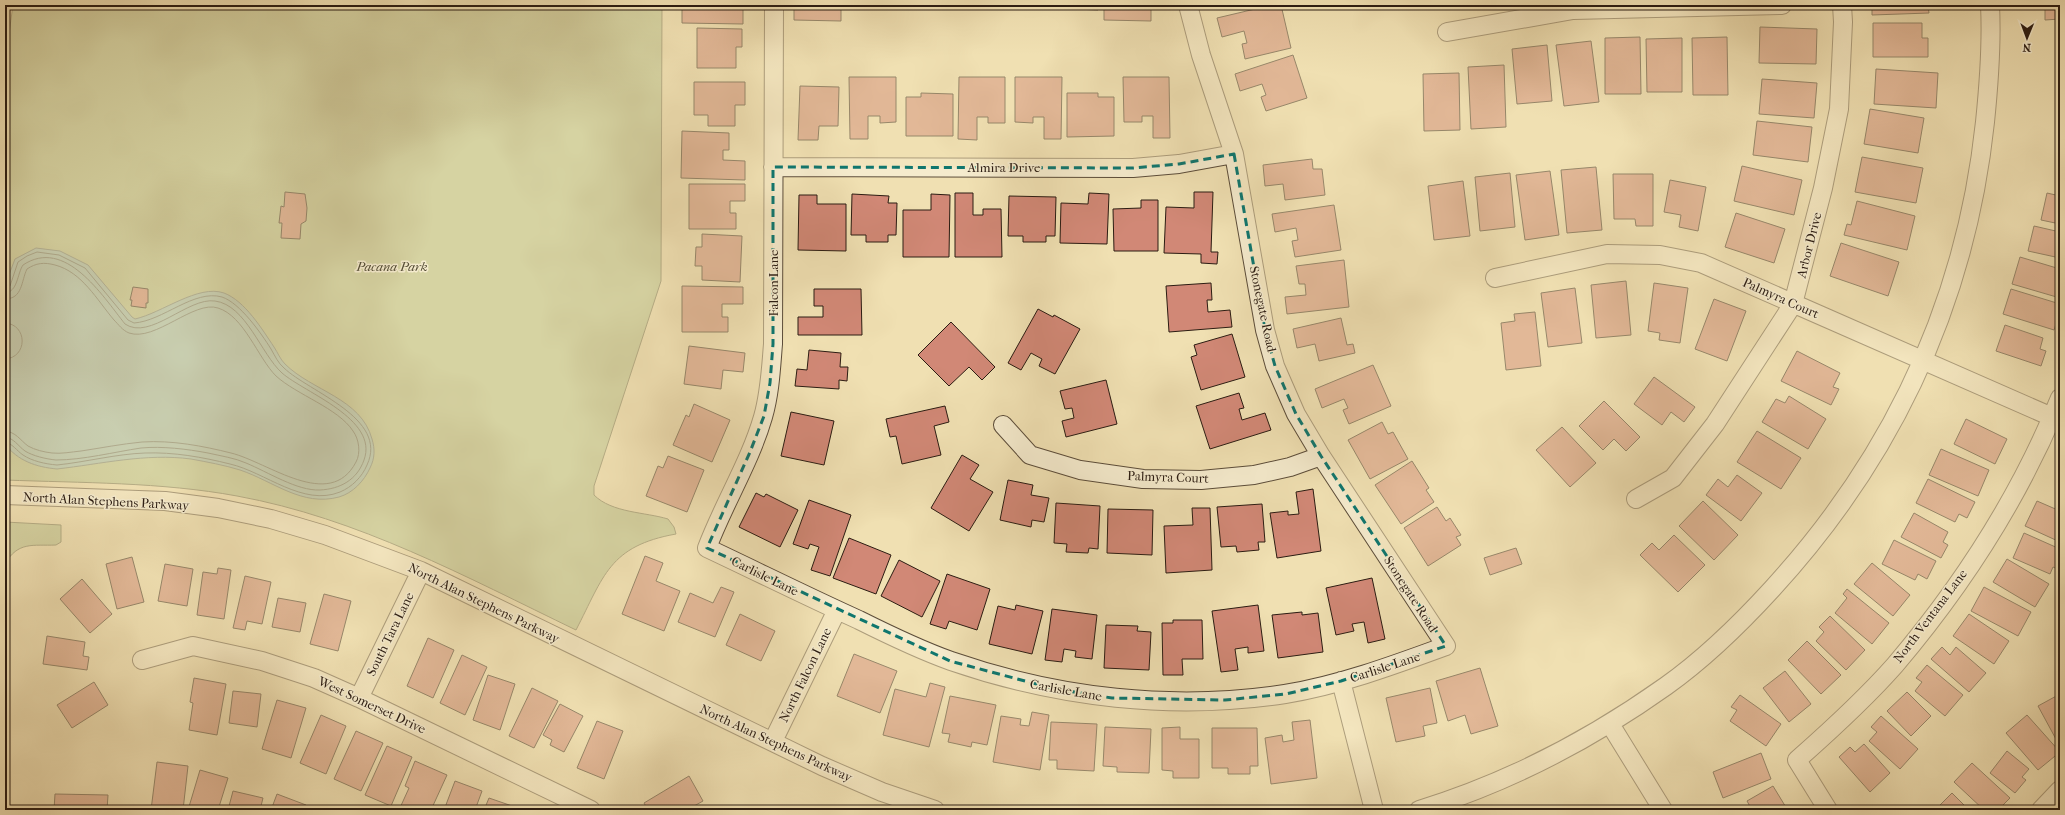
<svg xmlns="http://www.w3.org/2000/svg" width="2065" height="815" viewBox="0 0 2065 815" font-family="'IM FELL French Canon',serif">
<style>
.green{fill:#b6c38e;stroke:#707050}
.water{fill:#9bbcb2;stroke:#6e7c72}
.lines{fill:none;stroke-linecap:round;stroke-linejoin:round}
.shore{stroke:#636c62;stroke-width:1}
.building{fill:#d18876;stroke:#2b1c12}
.minor-casing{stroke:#5c4d3a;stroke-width:20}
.minor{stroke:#f5ebcd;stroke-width:18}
.marked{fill:none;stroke:#0f766e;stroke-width:3;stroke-dasharray:8 5;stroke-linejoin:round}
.labels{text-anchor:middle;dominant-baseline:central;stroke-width:3;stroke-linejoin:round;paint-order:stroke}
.street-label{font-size:13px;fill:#2b1c12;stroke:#f5ebcd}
.park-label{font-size:13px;font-style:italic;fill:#554e37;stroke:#f5ebcd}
</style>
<rect width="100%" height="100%" fill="#f0e0b2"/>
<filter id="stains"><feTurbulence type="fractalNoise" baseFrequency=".005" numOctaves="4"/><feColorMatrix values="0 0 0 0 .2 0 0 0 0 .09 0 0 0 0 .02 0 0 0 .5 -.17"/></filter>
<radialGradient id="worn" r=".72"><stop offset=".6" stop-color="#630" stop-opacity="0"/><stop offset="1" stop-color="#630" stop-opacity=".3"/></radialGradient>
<!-- green -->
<path class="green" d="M13,5H662L661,281L594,486V495C612,513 645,512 668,519L674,527L676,534C609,546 604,576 576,630C466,577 358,518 237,496C161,482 82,483 5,480V62Z
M5,522L61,525V542L56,545C33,546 18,541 5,564Z"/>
<!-- water -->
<path class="water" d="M36,248L60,251L88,265L132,317L135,319C162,313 198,284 224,293C245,301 262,329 274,347C278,353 280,359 285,364C312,391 361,398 372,439C375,449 375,458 370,468C364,481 353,493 339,497C302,507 273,481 240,470C224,465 207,462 191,459C146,453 101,464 57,469C36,467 18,461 5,444L7,280L15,259Z"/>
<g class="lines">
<!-- shore -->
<path class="shore" d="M5,288L10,286L18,262L27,256L37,252L59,255L85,268L128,320L134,323C163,321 194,289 222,297C240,303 261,333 271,349C275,356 278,363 284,368C309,392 389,418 367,465C362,477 352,487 340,492C303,507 265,472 230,464C202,457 174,452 145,453C116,454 86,462 57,465C45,464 32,461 23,455C17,451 12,443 5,442
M5,293C18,292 17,274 23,265C65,237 102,295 125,324C150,341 188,297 215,301C246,305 261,354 282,373C305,393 379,419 364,460C357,480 340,489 320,490C297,491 268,472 246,463C235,458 221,456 208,453C187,449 162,446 141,448C114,452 83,460 56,460C46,459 33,456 25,451C18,446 14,438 5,437
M5,299C23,299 21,281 27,269C36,263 44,262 55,265C82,272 97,300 114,320C119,325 122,330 129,333C155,342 194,300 218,308C244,316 258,358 276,376C297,395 338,408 353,431C359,439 361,453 356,462C330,512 268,462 231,453C203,446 172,440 142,442C121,444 101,448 81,451C71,452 61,454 52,453C44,452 35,450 28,446C20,440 16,432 5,431
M5,323C28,324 28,358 5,359"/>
</g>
<!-- building -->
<path class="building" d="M682,5L743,7V24L682,23Z
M794,5H841V21L794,20Z
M1053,5H1099L1098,10L1053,8Z
M1104,5H1151V21L1104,20Z
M1216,5H1235L1217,8Z
M1272,5H1281L1291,48L1245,59L1242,44L1247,43L1244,31L1222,37L1217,18Z
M1872,5H1928L1929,13L1872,15Z
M2045,5H2060V19L2045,20Z
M1873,23H1922V38H1928V57H1873Z
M1760,27L1817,29L1816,64L1759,63Z
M697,28L742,29V47H736V68H697Z
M1640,37L1641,94H1605V38Z
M1727,37L1728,95H1693L1692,38Z
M1682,38V92H1647L1646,39Z
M1591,41L1599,102L1564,106L1556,45Z
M1547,45L1552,101L1517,104L1512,49Z
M1293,55L1307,98L1266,111L1261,97L1266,95L1262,84L1240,91L1235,74Z
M1504,65L1506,127L1471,129L1468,67Z
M1876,69L1938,73L1936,108L1874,104Z
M1459,73L1460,130L1424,131L1423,74Z
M849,77H896V122L880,123V116H868V139H850Z
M959,77H1005V123H988V117H977V140L958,139Z
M1015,77H1062L1061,139H1044V117H1033V123L1015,122Z
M1123,77H1169L1170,138H1153V116H1142V122H1124Z
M1762,79L1817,83L1814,118L1759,114Z
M694,82H745V105H735V126H708V115H694Z
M800,86L839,87L838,126H819L818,140H798Z
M921,93L953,94V136H906V97H921Z
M1067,93H1098V97H1114V136L1067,137Z
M1870,109L1924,118L1918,153L1864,144Z
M1757,121L1812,127L1808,162L1753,155Z
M682,131L729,133V150H723V160L745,161V180L681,178Z
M1862,157L1923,168L1916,203L1855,192Z
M1312,159L1313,169H1322L1325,195L1285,200L1283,184L1265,186L1263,165Z
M1742,166L1802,180L1794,215L1734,201Z
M1596,167L1602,230L1567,233L1561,170Z
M1550,171L1559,235L1525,240L1516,175Z
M1510,173L1515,227L1480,231L1475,177Z
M1613,174H1653V226H1636L1635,219H1614Z
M1670,180L1706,187L1698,231L1679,227L1681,215L1664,212Z
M1463,181L1470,236L1434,240L1428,186Z
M689,184H745V201H730V213H736V229H689Z
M285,192L305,194L307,208L306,221L301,224L300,239L281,238L282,223H279L281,206L284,207Z
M1194,192H1213L1211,252H1218L1217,264L1201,263V254L1164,253L1166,207L1194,208Z
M955,193H973V215H983V209H1001L1002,257H955Z
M1089,193L1109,194L1107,244L1060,243L1061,203L1088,204Z
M2047,193L2060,196V224L2041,220Z
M852,194L889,196L888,203H897L896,235H888V242H866V235H851Z
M931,194L950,195L949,257H903V210H931Z
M799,195H817V204H846V251L798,250Z
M1009,196L1056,197L1055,236H1046V242H1023V236H1008Z
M1141,200H1158V251H1114L1113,209L1141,208Z
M1857,201L1915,216L1907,250L1844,235L1847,224L1851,225Z
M1334,205L1341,250L1295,257L1292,241L1298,240L1296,228L1275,232L1272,214Z
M1736,213L1785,229L1774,263L1725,247Z
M2034,226L2060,232V258L2028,251Z
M702,234L742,236L740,282L702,280V266H695L696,247H702Z
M1841,243L1899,262L1888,296L1830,276Z
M2020,257L2060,269V298L2012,284Z
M1344,260L1349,307L1287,314L1285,297L1306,295L1305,284H1299L1296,266Z
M1626,281L1631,335L1596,338L1591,285Z
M1211,283L1212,300H1207L1208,312L1230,310L1232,327L1169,332L1166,286Z
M1654,283L1688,288L1680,343L1659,340L1660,333L1648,331Z
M682,286L743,287V304H722V317H728V332H682Z
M133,287L148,289V303H146V308L131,306L132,300H130Z
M1575,288L1582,343L1548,347L1541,293Z
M814,289H861L862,335H798V317H823V306H814Z
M2011,289L2060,304V311L2054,330L2003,314Z
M1714,299L1746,311L1727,361L1695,349Z
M1038,309L1053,317L1054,315L1080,329L1055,374L1039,366L1042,359L1031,353L1021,370L1008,363Z
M1535,312L1541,366L1506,370L1501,323L1515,321L1514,314Z
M1341,318L1347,345L1353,344L1355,353L1319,361L1315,344L1297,348L1293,329Z
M951,322L995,367L982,380L969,367L949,386L918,355Z
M2005,325L2043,338L2040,349L2046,351L2041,366L1996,351Z
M1232,334L1245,377L1201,390L1191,357L1197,355L1194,345Z
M689,346L745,353L743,372L723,370L721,389L684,384Z
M809,350L841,353L840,367H848L847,381L839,380V389L795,386L797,369L807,370Z
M1797,351L1840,373L1833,387L1839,389L1831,405L1781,381Z
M1373,365L1391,406L1349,424L1343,410L1348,408L1344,399L1322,408L1315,389Z
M1654,377L1695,407L1684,422L1671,412L1662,425L1634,404Z
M1106,380L1117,424L1066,437L1062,421L1074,418L1072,408L1065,409L1060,391Z
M1239,393L1244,408L1239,409L1242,420L1265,413L1271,430L1210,449L1196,406Z
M1789,396L1826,419L1808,449L1762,422L1776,399L1785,403Z
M1604,401L1640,437L1626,451L1614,439L1603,450L1579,426Z
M694,404L730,420L712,462L673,445L686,415L689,417Z
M945,406L949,422L934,426L941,455L902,464L896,436L890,437L886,419Z
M791,412L834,421L824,465L781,456Z
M1966,419L2007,439L1995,464L1954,444Z
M1382,422L1388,434L1393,432L1408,459L1370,479L1348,440Z
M1562,427L1596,463L1570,487L1536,450Z
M1757,431L1801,458L1781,489L1737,462Z
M1941,449L1989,470L1978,496L1929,475Z
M962,455L979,465L970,479L993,492L969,531L931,508Z
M668,456L704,470L687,512L646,496L658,466L663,468Z
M1412,461L1429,488L1426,490L1434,502L1401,524L1375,485Z
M1737,475L1762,493L1741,521L1706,495L1718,479L1728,487Z
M1928,479L1975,502L1967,518L1959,514L1955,522L1916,503Z
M1008,480L1033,485L1031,495L1049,498L1044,522L1032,520L1031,527L1000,520Z
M1313,489L1321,551L1277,558L1270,513L1288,511V515L1299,514L1296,492Z
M756,493L764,497L766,494L798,510L780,547L739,527Z
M809,500L851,515L830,576L811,570L819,547L810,544L808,549L793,544Z
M1703,501L1738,535L1714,560L1679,526Z
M2037,501L2060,511V542L2025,526Z
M1056,503L1100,506L1098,549L1089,548L1088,553L1066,552L1067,544L1054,543Z
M1262,504L1265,542H1258L1259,550L1237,552L1236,546L1221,547L1217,507Z
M1437,507L1446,521L1450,518L1461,535L1456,537L1461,545L1428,566L1404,528Z
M1192,508H1210L1212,570L1166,573L1164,526L1193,525Z
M1108,509L1153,510L1152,555L1107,553Z
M1914,513L1948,532L1943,542L1948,545L1941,558L1901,537Z
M2024,533L2060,549V570L2053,567L2050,574L2013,558Z
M1674,535L1705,565L1678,592L1640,555L1652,543L1659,550Z
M849,538L891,555L876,594L833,578Z
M1894,540L1936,561L1927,579L1918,574L1915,580L1882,564Z
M1516,548L1522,564L1490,575L1484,558Z
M645,556L663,563L656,581L680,591L664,631L622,614Z
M132,557L144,602L117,609L106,564Z
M2007,559L2049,584L2035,607L1993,582Z
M899,560L940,581L922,617L881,596Z
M1872,563L1910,595L1893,616L1854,584Z
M165,564L193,569L187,606L158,601Z
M218,568L231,570L224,619L197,615L203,572L217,574Z
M947,574L990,589L977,630L949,621L946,629L930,624Z
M245,576L271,582L262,624L247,621L245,630L233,628Z
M1372,578L1385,639L1368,643L1364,622L1352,624L1354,631L1336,635L1326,588Z
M82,579L112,614L90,633L60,599Z
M721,587L734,592L715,637L678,622L690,593L713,603Z
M1984,587L2031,612L2018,636L1971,611Z
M1847,589L1889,623L1872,644L1835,613L1847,598L1843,594Z
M324,594L351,601L338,651L310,644Z
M278,598L306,603L300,632L272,627Z
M1016,605L1043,611L1032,654L989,644L998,606L1015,610Z
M1258,605L1264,651L1248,653V647L1235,649L1238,670L1221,672L1212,611Z
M1052,609L1097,615L1092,659L1075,657L1076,651L1064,649L1062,662L1045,660Z
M1302,612V615L1318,613L1323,652L1278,658L1272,615Z
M740,614L775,631L761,661L726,645Z
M1969,614L2009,641L1994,664L1953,636Z
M1830,616L1865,650L1846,670L1816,641L1824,632L1819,627Z
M1173,620H1202L1203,659H1182L1183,675H1163L1162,623H1173Z
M1106,625L1138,626L1137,631L1151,632L1149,670L1104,668Z
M47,636L85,642L83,656L89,657L87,670L43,664Z
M428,638L454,650L433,698L407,686Z
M1807,641L1841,675L1821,694L1788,660Z
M1942,647L1950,655L1956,647L1986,673L1969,692L1931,659Z
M854,654L897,671L880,713L837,696Z
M462,655L487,667L465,715L440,703Z
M1927,665L1963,695L1945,716L1915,691L1922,682L1916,678Z
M1480,668L1498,726L1471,734L1465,715L1448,721L1436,681Z
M1785,671L1811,704L1789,722L1763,688Z
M488,675L515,684L500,730L473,720Z
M194,678L226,684L217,735L189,730L193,703L190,702Z
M94,682L108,705L72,728L57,705Z
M930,683L945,687L929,747L883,735L895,689L926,697Z
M532,688L558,701L534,748L509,736Z
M1430,688L1437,723L1423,726L1425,736L1396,742L1386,698Z
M233,691L261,694L257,727L229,723Z
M1907,692L1931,716L1911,736L1887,711Z
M2060,694V739L2057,741L2038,706Z
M1740,695L1781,724L1766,746L1730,721L1737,710L1731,707Z
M950,696L996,705L987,745L972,742L971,747L948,742L950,734L942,733Z
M277,700L306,708L291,758L262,749Z
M560,704L583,716L564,752L550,745L552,740L543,735Z
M1032,712L1049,715L1040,770L993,762L1001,716L1021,719L1020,725L1029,726Z
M321,715L346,726L326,774L300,763Z
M2027,715L2060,752L2038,770L2006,733Z
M1881,716L1918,749L1900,769L1869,741L1877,732L1871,727Z
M1310,720L1317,778L1271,784L1265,738L1282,735L1283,742L1294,740L1292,722Z
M597,721L623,731L604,779L577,768Z
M1051,722L1097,724L1094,771L1057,769V760H1049Z
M1105,727L1151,729L1149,773L1117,772V767L1103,766Z
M1180,727V739H1199V778H1173V771L1162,770V728Z
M1212,728H1257L1258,766H1250V774H1228V768H1212Z
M356,731L383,743L361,791L334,779Z
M1864,744L1890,773L1870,792L1839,757L1850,747L1855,752Z
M387,746L412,757L391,806L365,795Z
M2007,751L2029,769L2022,777L2026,780L2015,793L1990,773Z
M1761,753L1771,779L1723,798L1713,772Z
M415,761L447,775L431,810H399L409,788L405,786Z
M157,762L188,766L183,810H151Z
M1972,763L2010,798L1998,810H1984L1954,782Z
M200,770L228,778L218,810H188Z
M689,776L703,801L687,810H648L644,803Z
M455,781L482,791L475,810H444Z
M1773,786L1787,809L1752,810L1747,801Z
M233,791L263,798L260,810H228Z
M1952,793L1969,810H1935Z
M55,794L108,795L107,810H54Z
M277,794L306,805L304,810H271Z
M489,798L515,807L513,810H484Z"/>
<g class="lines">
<defs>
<path id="minor" d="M774,5L773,344C771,368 770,393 763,417C750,462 724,503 707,548C758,572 808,597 859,620C889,635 920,650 951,661C1058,698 1173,711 1285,694C1340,685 1394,665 1446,646L1321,456L1296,414L1275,366L1265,330L1234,154L1201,55L1188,5
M1447,32L1573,10L1782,5
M773,167L1133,168L1179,164L1234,154
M1495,278L1607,254L1660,255L1701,263L2052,417
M1003,425L1030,455L1080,470L1143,479L1201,480L1254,475L1290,467L1321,456
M5,495L165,501L218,508L271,519L325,535L421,571L822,766L882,792L935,810
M1636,499L1673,478L1715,424L1793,304L1823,188L1839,109L1843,22L1842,5
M142,660L193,646L262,661L314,678L359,698L591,810
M1341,681L1374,810
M359,698L421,571
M1610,724L1663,810
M773,741L837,610
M1419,810C1507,783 1590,740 1666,686C1704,659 1740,624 1772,589C1893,457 1966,301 1985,122C1989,83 1992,44 1990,5
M1828,810L1797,760C1831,730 1865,699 1895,665C1962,586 2021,494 2060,398
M2041,810L2060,790"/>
</defs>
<!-- minor casing -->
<use href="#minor" class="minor-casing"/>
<!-- minor -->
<use href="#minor" class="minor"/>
</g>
<!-- marked area -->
<path d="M0 0H2065V815H0ZM1234,154L1265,330L1275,366L1296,414L1321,456L1446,646L1341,681L1286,694L1225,700L1112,698L1055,689L950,661L707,548L750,452L764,416L770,383L773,344V167L1133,168L1179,164Z" fill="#f0e0b2" fill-opacity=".55" fill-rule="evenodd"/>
<path class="marked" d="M1234,154L1265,330L1275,366L1296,414L1321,456L1446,646L1341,681L1286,694L1225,700L1112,698L1055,689L950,661L707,548L750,452L764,416L770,383L773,344V167L1133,168L1179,164Z"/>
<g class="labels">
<!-- street labels -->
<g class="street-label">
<text x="1004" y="167">Almira Drive</text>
<text transform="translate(1809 245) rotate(-76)">Arbor Drive</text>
<text transform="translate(773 283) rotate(-90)">Falcon Lane</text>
<text transform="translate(1781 298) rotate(24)">Palmyra Court</text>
<text transform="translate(1263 309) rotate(78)">Stonegate Road</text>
<text transform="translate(1168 477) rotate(2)">Palmyra Court</text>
<text transform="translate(106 501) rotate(3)">North Alan Stephens Parkway</text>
<text transform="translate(765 576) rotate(26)">Carlisle Lane</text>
<text transform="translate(1411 594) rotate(57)">Stonegate Road</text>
<text transform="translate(484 603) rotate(26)">North Alan Stephens Parkway</text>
<text transform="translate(1930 616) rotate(-53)">North Ventana Lane</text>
<text transform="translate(390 634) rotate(-64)">South Tara Lane</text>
<text transform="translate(1385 667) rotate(-18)">Carlisle Lane</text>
<text transform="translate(805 675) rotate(-64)">North Falcon Lane</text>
<text transform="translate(1066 690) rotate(10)">Carlisle Lane</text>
<text transform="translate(372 705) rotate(25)">West Somerset Drive</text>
<text transform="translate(776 743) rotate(25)">North Alan Stephens Parkway</text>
</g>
<!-- park labels -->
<g class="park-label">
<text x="392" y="266">Pacana Park</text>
</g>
</g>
<!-- margin -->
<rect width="2065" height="815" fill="none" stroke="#f0e0b2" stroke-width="20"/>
<rect x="6" y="6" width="2053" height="803" fill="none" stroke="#2b1c12" stroke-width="2"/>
<rect x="10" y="10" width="2045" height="795" fill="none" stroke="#2b1c12"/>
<!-- north arrow -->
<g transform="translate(2027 38) rotate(181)" stroke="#f5ebcd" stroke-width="3" paint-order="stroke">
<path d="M0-3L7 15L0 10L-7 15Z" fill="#2b1c12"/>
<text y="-6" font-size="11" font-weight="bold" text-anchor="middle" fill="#2b1c12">N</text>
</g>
<rect width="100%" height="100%" filter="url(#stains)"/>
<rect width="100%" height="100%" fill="url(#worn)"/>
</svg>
